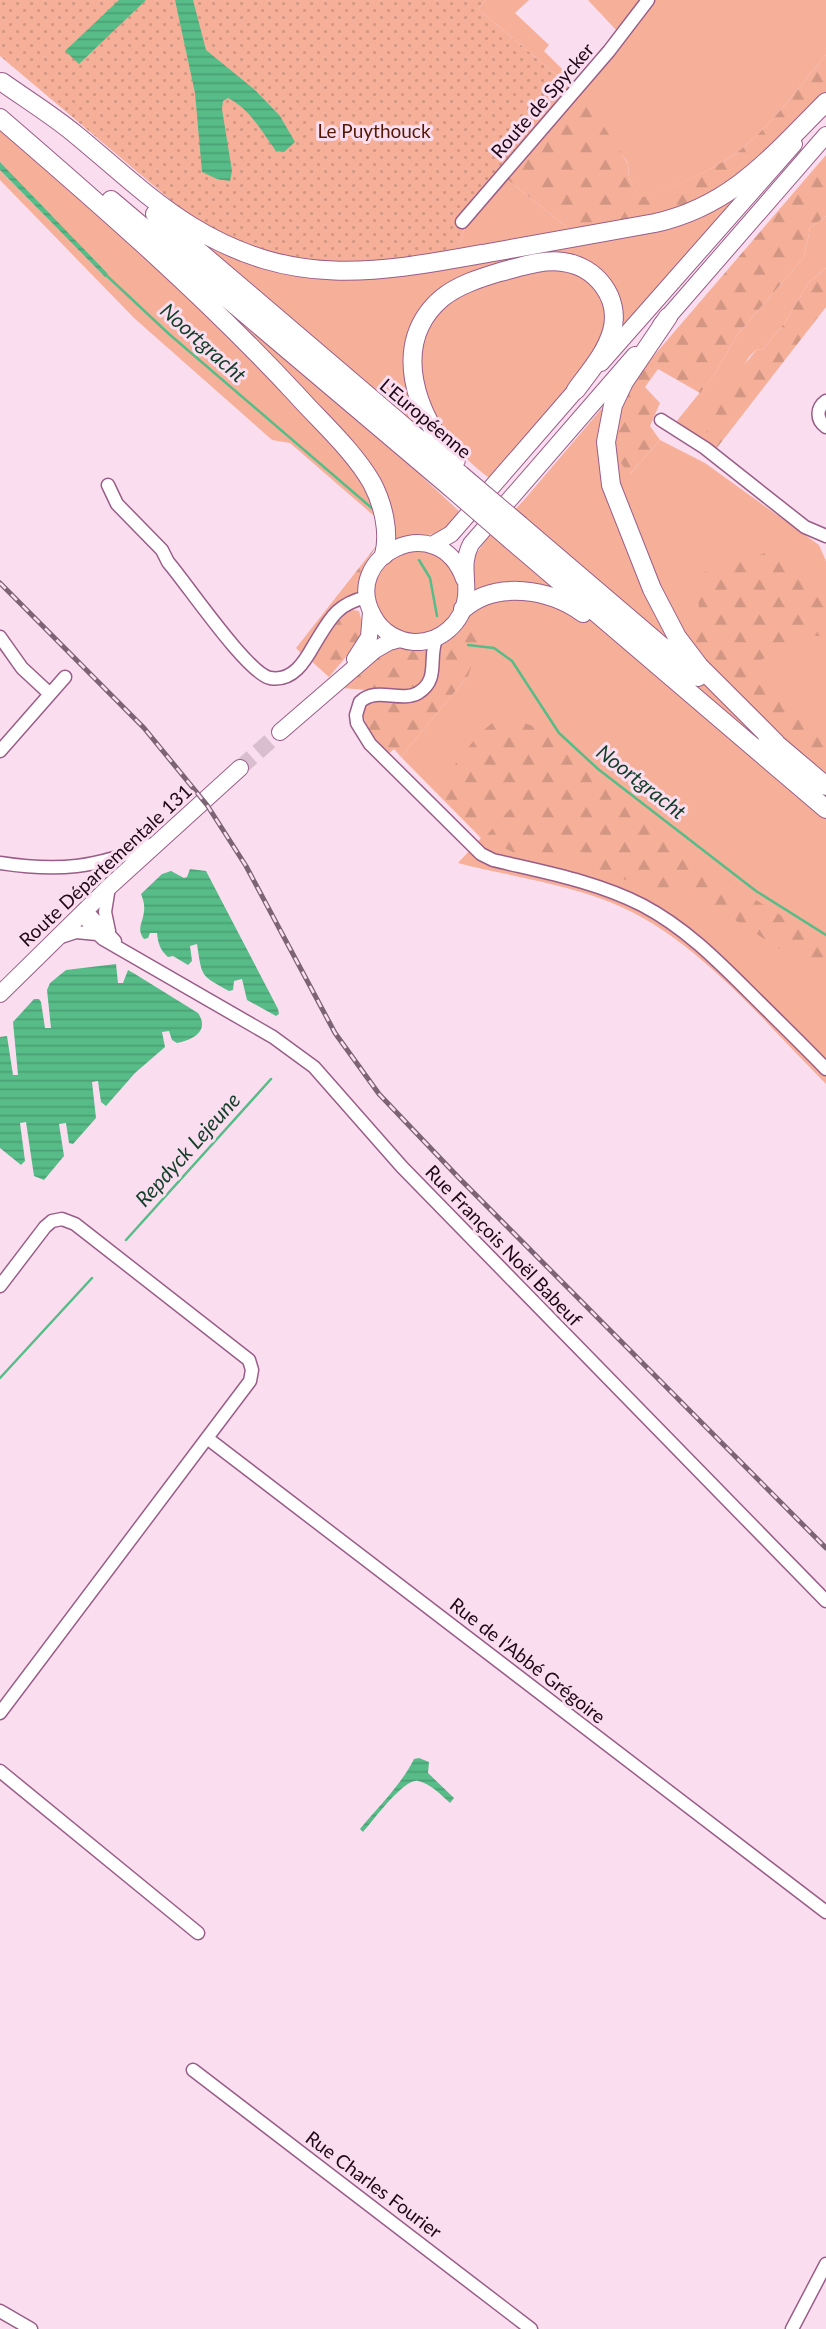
<svg xmlns="http://www.w3.org/2000/svg" width="826" height="2329" viewBox="0 0 826 2329" font-family="Lato,sans-serif">
<style>
.grass{fill:#f6b099}
.forest{fill:url(#forest-firs)}
.park{fill:url(#park-dots)}
.water{fill:url(#water-rules)}
.lines{fill:none;stroke-linecap:round;stroke-linejoin:round}
.stream{stroke:#57bc88;stroke-width:2.5}
.major-tunnel{stroke:#d9bed0;stroke-width:16;stroke-dasharray:16 8;stroke-linecap:butt}
.minor-casing{stroke:#9a5d88;stroke-width:15}
.major-casing{stroke:#9a5d88;stroke-width:18}
.highway-casing{stroke:#9a5d88;stroke-width:20}
.minor{stroke:#fff;stroke-width:12}
.major{stroke:#fff;stroke-width:16}
.highway{stroke:#fff;stroke-width:18}
.rail-casing{stroke:#7c6375;stroke-width:5}
.rail{stroke:#fadef0;stroke-width:2.5;stroke-dasharray:8;stroke-linecap:butt}
.highway-bridge-casing{stroke:#9a5d88;stroke-width:20;stroke-linecap:butt}
.highway-bridge{stroke:#fff;stroke-width:18}
.labels{text-anchor:middle;dominant-baseline:central;stroke-width:6;stroke-linejoin:round;paint-order:stroke}
.street-label{font-size:19px;fill:#1f0819;stroke:#fadef0}
.park-label{font-size:19px;fill:#531904;stroke:#fadef0}
.water-label{font-size:21px;font-style:italic;fill:#123e29;stroke:#fadef0}
</style>
<defs>
<pattern id="forest-firs" width="22" height="20" patternUnits="userSpaceOnUse" patternTransform="scale(1.75)"><rect width="22" height="20" fill="#f6b099"/><path d="M5 1l3.5 6h-7zM16 11l3.5 6h-7z" fill="#d29683"/></pattern>
<pattern id="park-dots" width="8" height="8" patternUnits="userSpaceOnUse" patternTransform="scale(1.75)"><rect width="8" height="8" fill="#f6b099"/><path d="M2 2h.1M6 6h.1" fill="none" stroke="#d29683" stroke-width="1.8" stroke-linecap="round"/></pattern>
<pattern id="water-rules" width="6" height="5" patternUnits="userSpaceOnUse" patternTransform="scale(1.75)"><rect width="6" height="5" fill="#57bc88"/><path d="M0 2.5h6" fill="none" stroke="#4ba075"/></pattern>
</defs>
<rect width="100%" height="100%" fill="#fadef0"/>
<!-- grass -->
<path class="grass" d="M486,0H529L515,13L549,45L544,51L575,82L617,31L588,0H826V55C795,91 765,136 724,161C698,177 669,188 640,199L629,177L628,163L571,87L478,9Z
M0,127L104,218L232,337L346,457L373,501V515L290,443L272,440L134,318L0,180V170L104,276L107,274L0,162Z
M506,178L571,231L457,252L466,224Z
M749,184L618,335L585,264L464,278L412,332L432,438L199,239L234,254L401,272Z
M826,216V268L809,282L784,324L762,350L757,349L749,357L702,440L676,422L714,375L737,335L804,257L810,228Z
M566,269C575,274 589,279 595,286C614,306 606,333 595,354L491,479C442,447 390,356 445,306C473,282 530,271 566,269Z
M185,275L418,473L461,513C439,541 425,533 394,541L376,480Z
M608,401L630,474L660,440L705,463L819,545L826,561V1084C767,1025 708,952 634,913C580,885 516,878 458,863L481,838L401,757L468,676L464,624L476,554L486,540L524,500Z
M374 593a42 42 0 1 1 84 0a42 42 0 1 1-84 0Z"/>
<!-- forest -->
<path class="forest" d="M826,55V94L726,189L659,216L571,231L506,178L575,82L628,164L629,177L640,198C669,188 698,177 724,161C765,136 795,91 826,55Z
M826,155V216L810,228L804,257L737,335L714,375L700,393L658,369L645,387L660,403L650,426L660,440L629,475C625,467 617,459 614,450C605,423 635,380 651,359Z
M826,268V307L716,449L702,440L737,374L757,349L762,350L784,324L809,282Z
M377,545L364,566L358,592L339,604L304,656L296,648Z
M787,546L800,573L818,576L826,598V638L820,636H804L791,647L751,664L778,694L826,738V764L714,668L691,640L701,630C701,609 693,591 703,572L717,571L731,564Z
M353,610L359,611L364,630L362,638L329,677L310,660C320,643 332,616 353,610Z
M464,624L480,641L468,676L401,757L394,749L387,755L366,725L362,710L366,705V690L342,688C356,675 375,651 395,647C402,646 410,652 417,651C435,651 456,640 464,624Z
M497,719C522,719 541,727 559,745L477,833L435,790L479,734Z
M563,751L730,884L826,943V987L791,956L696,895L648,886L583,868L564,855L553,853L521,856L484,838Z"/>
<!-- park -->
<path class="park" d="M0,0H486L478,9L571,87L466,224L457,252L379,263H329L282,255L240,242L198,223L0,56Z"/>
<!-- water -->
<path class="water" d="M119,0H146L79,64L65,51Z
M175,0H193L206,50L255,90L280,116L295,142L284,152L276,151C263,133 249,108 228,98L223,101L222,109L232,171L230,181L217,179L202,172L195,93Z
M0,162L108,274L105,277L0,170Z
M190,869L206,871L278,1009L279,1014L276,1016L247,1000L242,979L234,981L233,990L229,991C200,975 202,977 197,944L190,946L192,961L188,965L173,956L168,957C160,950 158,943 157,933H150L148,938L144,939C136,929 143,923 144,911C145,905 143,899 141,894L162,874L171,871L184,878L187,877Z
M116,964L118,983H123L128,970L135,974L198,1013C210,1031 193,1040 177,1043L172,1040L169,1031L162,1032L165,1047L135,1073L106,1106L101,1102L98,1081L92,1082L96,1118L73,1144L69,1143L66,1123L59,1124L64,1156L44,1180L34,1176L26,1122L20,1123L25,1161L21,1165L0,1148V1037L7,1036L13,1075H18L13,1022L34,999H39L41,1002L45,1028H51L47,990L50,983L66,970Z
M419,1758L429,1762L428,1773L454,1798L450,1803C441,1795 430,1783 418,1781C404,1778 373,1821 363,1832L360,1829C379,1806 401,1785 414,1759Z"/>
<g class="lines">
<!-- stream -->
<path class="stream" d="M105,274L169,334L374,510
M419,560L430,578L437,616
M468,645L494,648L512,661L559,733L598,769L756,891L826,935
M126,1240L271,1079
M0,1378L92,1278"/>
<!-- major-tunnel -->
<path class="major-tunnel" d="M240,768L280,732"/>
<defs>
<path id="minor" d="M462,222L609,51L648,0
M826,401C816,408 816,420 826,427
M661,420L705,448L805,527L826,536
M108,485L117,504L162,550L168,562C187,584 247,673 270,678C293,682 305,661 314,645C330,619 336,604 367,597
M0,637L22,668L50,694
M437,637C427,657 441,679 418,693C400,703 377,686 360,702L356,715L357,723L370,744L481,854L493,860C543,872 595,881 642,905C684,927 716,959 750,993C775,1018 801,1043 826,1069
M0,751L65,677
M0,863C58,872 96,868 150,845
M86,910L115,941
M81,913L94,931L103,939L273,1037L314,1067L402,1167L826,1601
M109,931L105,912L109,887
M58,938L76,932L97,934
M0,1286L45,1227L52,1221L62,1219L75,1224L249,1360L252,1370L250,1381L207,1438L826,1912
M0,1713L207,1438
M0,1771L198,1933
M193,2070L531,2329
M0,2311L31,2329
M792,2329L826,2264"/>
<path id="major" d="M661,325L826,135
M601,363L794,144
M432,545L451,534L583,382
M464,579C439,507 338,556 374,617C382,632 398,641 414,642C440,643 463,623 466,597C468,578 461,563 471,544L635,355
M355,659L369,637L371,612
M280,732L375,650L389,642L400,639
M0,994L109,887L240,768"/>
<path id="highway" d="M2,82C26,99 52,115 75,134C113,165 149,200 191,226C294,289 376,273 488,253C543,243 599,233 655,223C732,206 773,155 826,102
M0,118C102,206 204,295 296,394C321,422 353,450 372,483C383,504 390,532 384,555
M111,200L450,487
M155,214L461,475
M668,317L624,382L613,405L606,442L611,485L652,589L677,637L699,666L776,743
M456,460C416,417 389,343 442,298C458,285 480,278 500,272C520,267 542,259 563,262C596,266 621,298 612,331C606,353 589,372 576,390
M520,525L698,677
M511,540L826,809
M463,609C496,580 550,589 583,613
M767,736L826,786"/>
</defs>
<!-- minor casing -->
<use href="#minor" class="minor-casing"/>
<!-- major casing -->
<use href="#major" class="major-casing"/>
<!-- highway casing -->
<use href="#highway" class="highway-casing"/>
<!-- minor -->
<use href="#minor" class="minor"/>
<!-- major -->
<use href="#major" class="major"/>
<!-- highway -->
<use href="#highway" class="highway"/>
<defs>
<path id="rail" d="M0,583L144,728L207,805L246,866L335,1033L379,1094L460,1179L826,1548"/>
</defs>
<!-- rail casing -->
<use href="#rail" class="rail-casing"/>
<!-- rail -->
<use href="#rail" class="rail"/>
<defs>
<path id="highway-bridge" d="M461,475L520,525
M450,487L511,540"/>
</defs>
<!-- highway-bridge casing -->
<use href="#highway-bridge" class="highway-bridge-casing"/>
<!-- highway-bridge -->
<use href="#highway-bridge" class="highway-bridge"/>
</g>
<g class="labels">
<!-- street labels -->
<g class="street-label">
<text transform="translate(542 100) rotate(-49)">Route de Spycker</text>
<text transform="translate(426 418) rotate(40)">L'Européenne</text>
<text transform="translate(105 865) rotate(-43)">Route Départementale 131</text>
<text transform="translate(504 1245) rotate(46)">Rue François Noël Babeuf</text>
<text transform="translate(528 1660) rotate(38)">Rue de l'Abbé Grégoire</text>
<text transform="translate(374 2184) rotate(37)">Rue Charles Fourier</text>
</g>
<!-- park labels -->
<g class="park-label">
<text x="374" y="130">Le Puythouck</text>
</g>
<!-- water labels -->
<g class="water-label">
<text transform="translate(204 342) rotate(42)">Noortgracht</text>
<text transform="translate(642 781) rotate(38)">Noortgracht</text>
<text transform="translate(187 1149) rotate(-48)">Repdyck Lejeune</text>
</g>
</g>
</svg>
